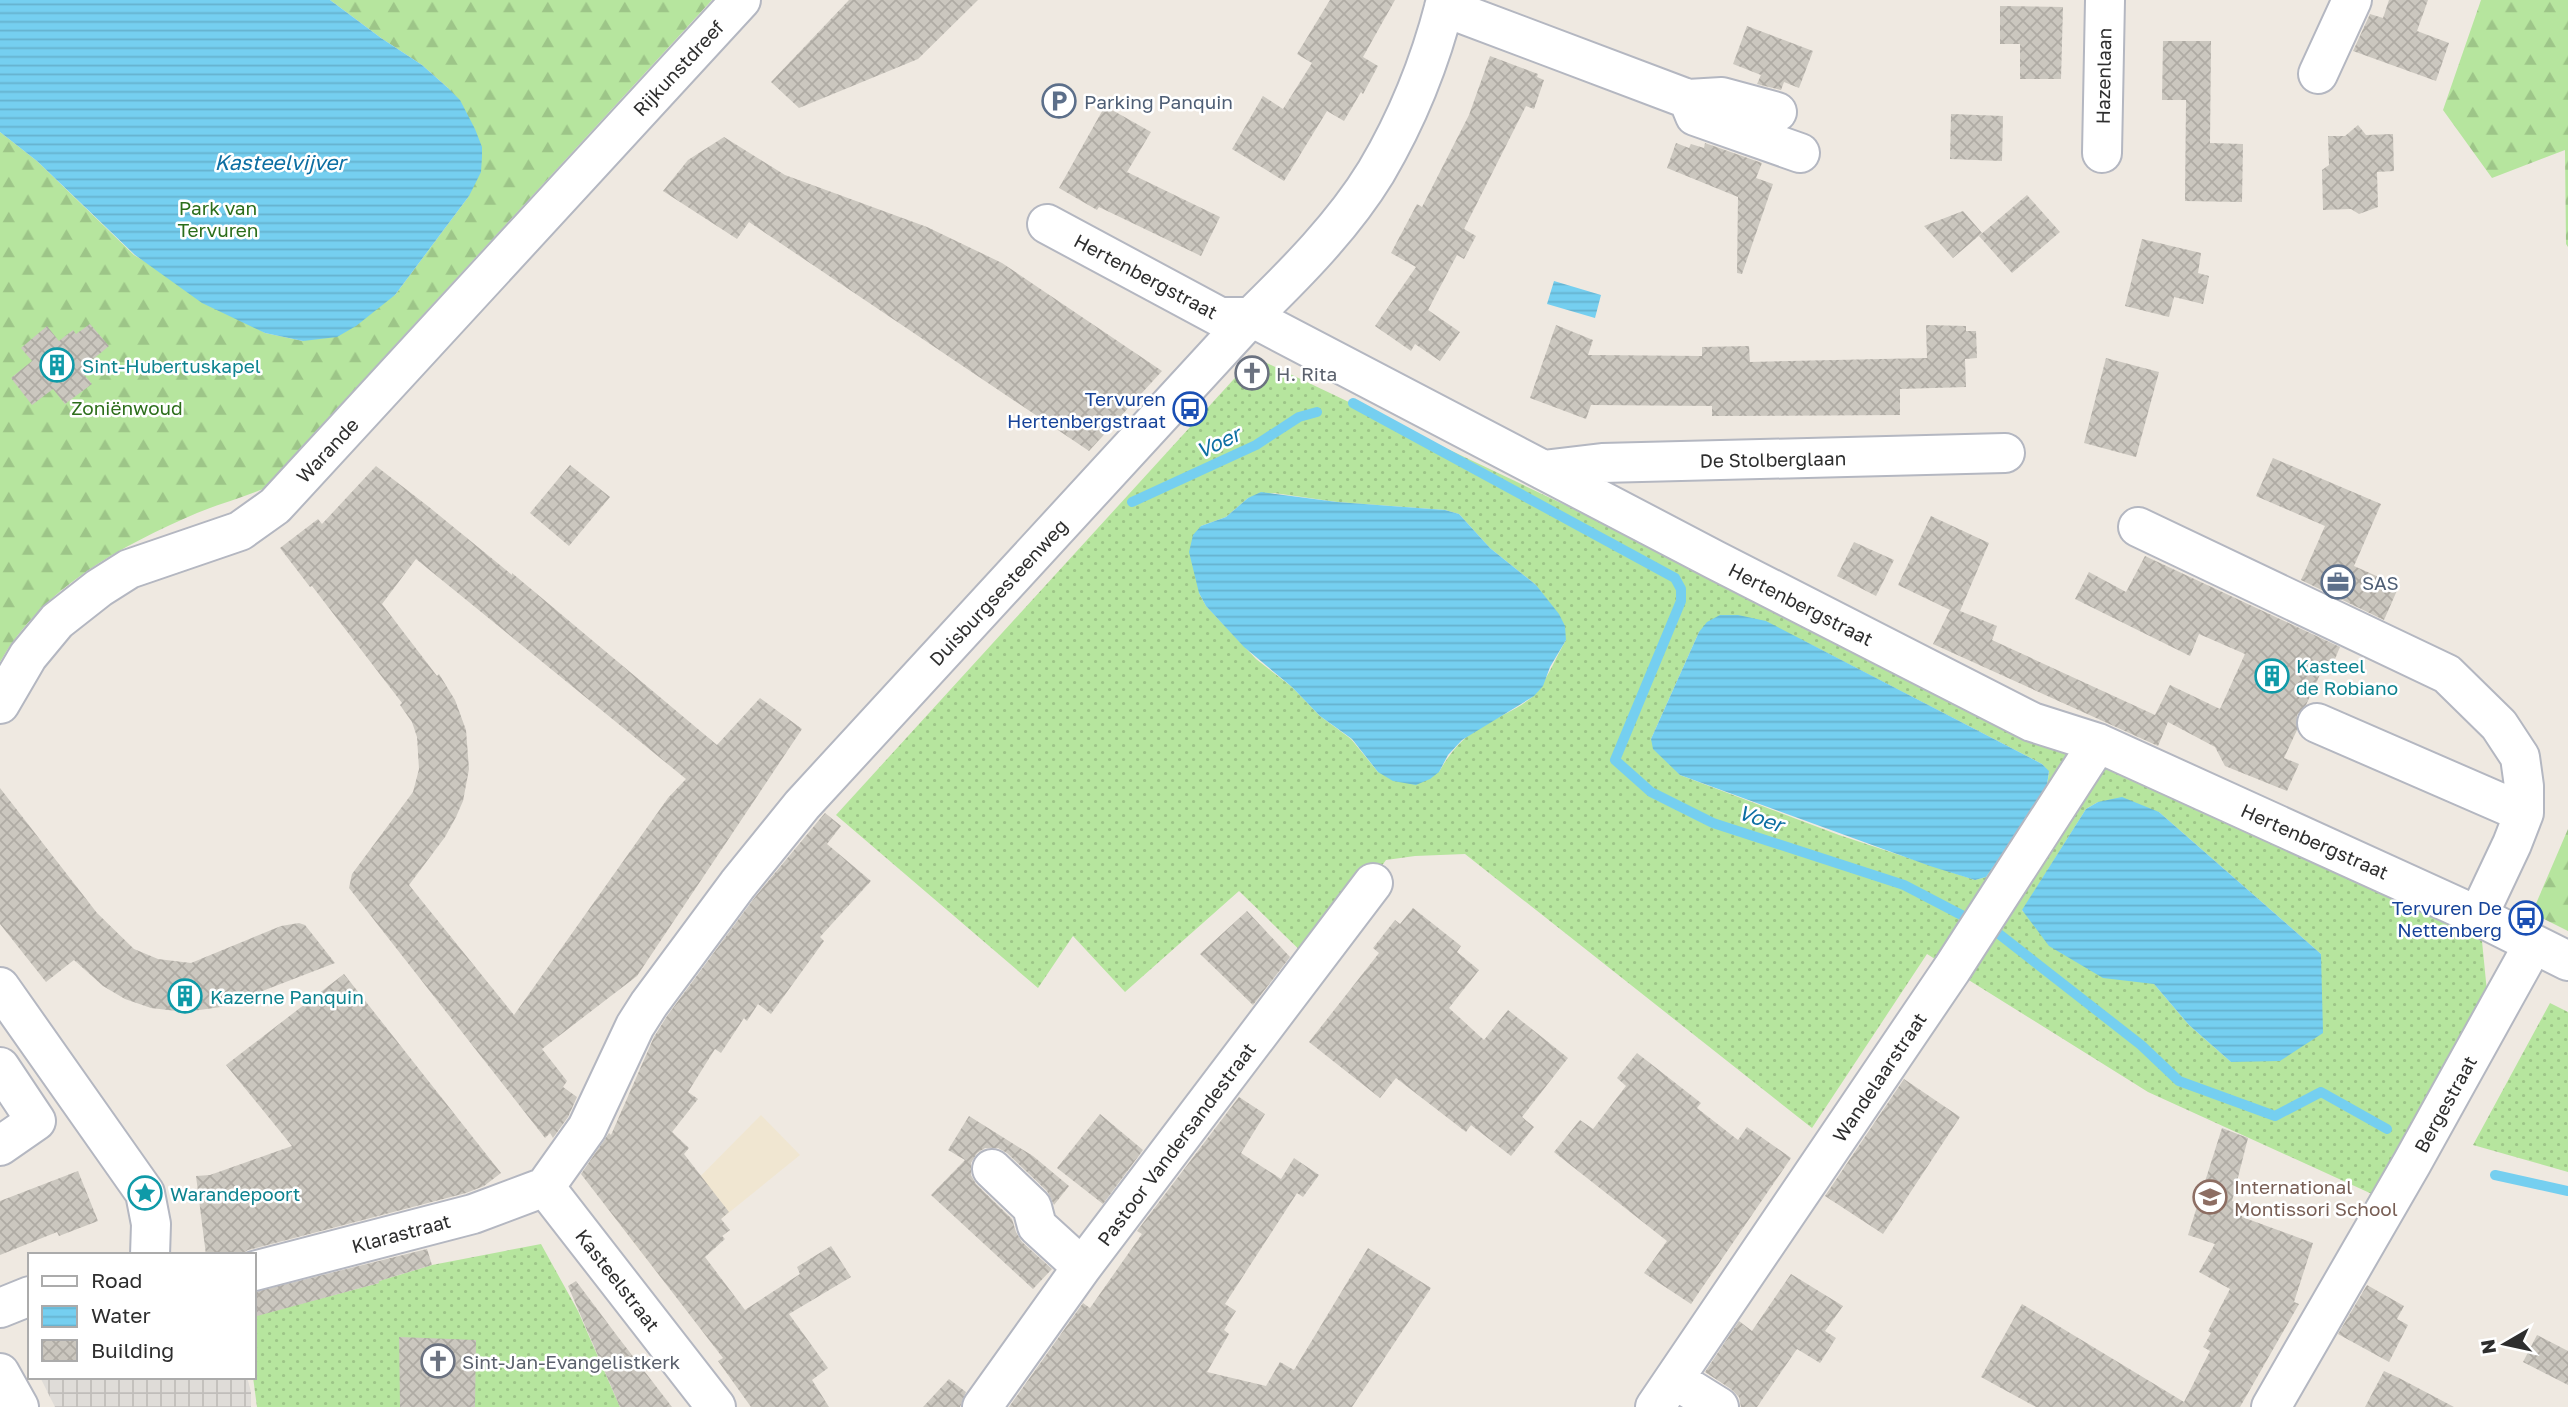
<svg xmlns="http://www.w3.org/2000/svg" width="2568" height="1407" viewBox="0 0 2568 1407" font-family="'Golos Text',sans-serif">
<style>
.education{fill:#f0e6d1}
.grass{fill:url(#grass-dots);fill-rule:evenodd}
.forest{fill:url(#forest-firs)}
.plaza{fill:url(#plaza-grid)}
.water{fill:url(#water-rules)}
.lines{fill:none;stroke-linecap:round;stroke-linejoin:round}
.stream{stroke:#75cff0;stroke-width:10}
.building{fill:url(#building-cross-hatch);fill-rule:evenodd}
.minor-casing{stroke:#b4b7c1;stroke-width:42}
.minor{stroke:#fff;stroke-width:38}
.labels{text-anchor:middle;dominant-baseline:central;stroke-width:5;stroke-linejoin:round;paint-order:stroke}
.street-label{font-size:19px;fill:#2e2e2e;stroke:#fff}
.service-label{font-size:19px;fill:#4e5e75;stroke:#fff;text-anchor:start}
.park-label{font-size:19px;fill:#2c6e1b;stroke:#fff}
.culture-label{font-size:19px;fill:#0d838f;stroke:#fff;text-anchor:start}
.worship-label{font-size:19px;fill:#5b616d;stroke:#fff;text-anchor:start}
.transit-label{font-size:19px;fill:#164399;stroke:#fff;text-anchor:end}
.education-label{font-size:19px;fill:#785e54;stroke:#fff;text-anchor:start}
.water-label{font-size:21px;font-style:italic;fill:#0d6fa3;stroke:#fff}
</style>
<defs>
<pattern id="grass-dots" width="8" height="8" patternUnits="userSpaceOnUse" patternTransform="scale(1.75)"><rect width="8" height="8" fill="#b6e59e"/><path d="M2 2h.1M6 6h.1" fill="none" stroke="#9dc588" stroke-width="1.8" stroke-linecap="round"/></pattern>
<pattern id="forest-firs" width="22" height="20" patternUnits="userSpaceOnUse" patternTransform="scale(1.75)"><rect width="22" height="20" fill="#b6e59e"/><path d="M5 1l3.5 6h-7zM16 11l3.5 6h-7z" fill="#9dc588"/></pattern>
<pattern id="plaza-grid" width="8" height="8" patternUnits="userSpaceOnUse" patternTransform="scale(1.75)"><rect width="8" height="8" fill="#dfdcd8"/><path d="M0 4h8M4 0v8" fill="none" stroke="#c0bdba"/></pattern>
<pattern id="water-rules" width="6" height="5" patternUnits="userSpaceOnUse" patternTransform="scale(1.75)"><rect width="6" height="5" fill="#75cff0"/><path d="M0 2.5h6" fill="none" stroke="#66b2ce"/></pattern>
<pattern id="building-cross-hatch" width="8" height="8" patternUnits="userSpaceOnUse" patternTransform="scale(1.75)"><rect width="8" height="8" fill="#cbc7bf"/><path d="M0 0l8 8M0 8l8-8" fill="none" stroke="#afaba4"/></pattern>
</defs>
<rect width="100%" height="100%" fill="#efe9e1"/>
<!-- education -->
<path class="education" d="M761,1115L800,1155L721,1219L659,1274L630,1238L671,1206Z"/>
<!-- grass -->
<path class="grass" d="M1254,357L2482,941L2488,1002L2372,1194L2148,1092L1927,954L1812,1128L1465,854L1415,856L1386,860L1312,962L1239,891L1125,992L1073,936L1038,988L836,815ZM1274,493L1337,502L1445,510L1459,514L1490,548L1536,585L1566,640C1557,655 1544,687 1532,697C1519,708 1504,714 1489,722C1467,733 1451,750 1439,772H1378L1351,739L1320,716L1292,687L1256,659L1206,606L1199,593L1201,526L1226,517L1248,498ZM1699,632L1804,641L2042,764L2049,772L2046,792L1986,877L1975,880L1839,835L1680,775L1651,739ZM2098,802L2159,812L2321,954L2231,1062L2189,1025L2154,984L2022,911L2086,809Z
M2550,1003L2568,1012V1172L2473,1145Z
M541,1244L578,1311L620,1407H257L253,1377L254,1316L379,1283V1281L432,1265Z"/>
<!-- forest -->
<path class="forest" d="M330,0H712L263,489C241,498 219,504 197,513C121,546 43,587 0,662V132L37,161L134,255L265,333L303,341L395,295L469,196L448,88L422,65L381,38Z
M2481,0H2568V247L2566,244L2565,150L2492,178L2443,110Z
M2568,829V931L2532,913Z"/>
<!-- plaza -->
<path class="plaza" d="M40,1377H247L251,1392V1407H55Z"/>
<!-- water -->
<path class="water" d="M0,0H330L381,38L422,65L448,88L460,100L475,129L482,147V157L481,172L469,196L395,295L356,326L337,337L303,341L265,333L202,303L135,255L37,161L0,132Z
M1554,281L1601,295L1595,318L1547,304Z
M1261,492L1337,502L1445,510L1459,514L1490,548L1536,585L1559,614L1565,626L1566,640L1550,667L1543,686L1534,696L1462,740L1448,755L1439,772L1430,779L1416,785L1393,781L1378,772L1352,739L1320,716L1292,687L1244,647L1206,606L1199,593L1189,552L1193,535L1201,526L1226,517L1248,498Z
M1720,615H1738L1766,621L2042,764L2049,771L2046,792L1986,877L1975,880L1930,866L1680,775L1653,749L1651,739L1699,632L1707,622Z
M2122,797L2159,812L2321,954L2323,1033L2280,1061L2231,1062L2189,1025L2154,984L2103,978L2049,946L2022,910L2086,809L2098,802Z"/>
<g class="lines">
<!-- stream -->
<path class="stream" d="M1353,403L1675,578L1681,589V601L1615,760L1651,792L1713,823L1904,885L1973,921
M1132,502L1256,445L1299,417L1317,412
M1987,928L1999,934L2141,1045L2179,1081L2275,1116L2321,1092L2387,1129
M2495,1175L2568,1191"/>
</g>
<!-- building -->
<path class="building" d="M849,0H978L918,59L799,108L771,82Z
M1330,0H1395L1363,57L1378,66L1363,94L1361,92L1344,121L1327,111L1284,181L1232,149L1263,96L1283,109L1312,63L1297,54Z
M2389,0H2428L2417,31L2449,43L2436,81L2353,51L2370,14L2383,18Z
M2000,6L2063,7L2061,79H2020V44H2000Z
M1747,26L1813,51L1799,88L1784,82L1781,90L1757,84L1761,75L1733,64Z
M2163,41H2211L2210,143L2243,144L2242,202L2185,201L2186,100H2162Z
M1490,56L1538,74L1537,77L1544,80L1534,109L1526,106L1464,229L1476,236L1464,259L1457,255L1428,310L1460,332L1440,361L1415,344L1411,351L1375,326L1416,267L1391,253L1417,204L1422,207L1469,115Z
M1105,106L1151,132L1127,172L1220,217L1201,256L1099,207L1097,210L1059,188Z
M1951,114L2003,116L2002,161L1950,159Z
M2358,125L2366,135L2393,134L2394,171L2377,172L2378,207L2359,214L2351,209L2323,210L2322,170L2329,165L2328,136H2345Z
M724,137L785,175L927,227L1002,263L1162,371L1089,451L749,222L737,239L663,191L688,160Z
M1676,143L1689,148L1691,144L1704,148L1705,143L1762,163L1756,178L1773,184L1742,274L1737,273L1738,197L1667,168Z
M2027,195L2060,232L2012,273L1979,236Z
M1963,211L1982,233L1953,258L1924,226Z
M2142,239L2201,253L2198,273L2209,276L2203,304L2174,297L2169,317L2125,306Z
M90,324L109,346L80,370L92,384L65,404L53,389L32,405L11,378L32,361L21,348L47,326L59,341L73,330L76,334Z
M1556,325L1593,340L1588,355L1702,356V347L1749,346L1750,362L1927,358L1926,325L1966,326V331H1976L1977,358L1965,359L1966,387L1900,389V415L1712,416V406L1591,405L1586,419L1530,398Z
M2106,358L2159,372L2136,457L2084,443Z
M2273,458L2381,504L2354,566L2399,586L2384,620L2301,580L2325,526L2256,496Z
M570,465L610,497L569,546L530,513Z
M376,466L429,507L512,575V573L717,745L760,698L802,729L637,976L542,1049L567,1081L563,1087L577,1097L568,1117L553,1138L550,1133L545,1138L349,888L352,874L413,792L419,769L417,737L412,722L400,705L402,703L312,586L310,587L280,548L318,519L322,524ZM416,559L686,779L668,798L514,1015L409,885L445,837L456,817L463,801L469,769L466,730L455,700L439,674L437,676L382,604Z
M1931,516L1989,543L1960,611L1997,626L1992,640L2155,715L2170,685L2220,709L2245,654L2199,634L2190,656L2075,599L2089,572L2126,592L2145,556L2340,647L2330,671L2323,668L2306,705L2297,715V730L2284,758L2299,764L2287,791L2225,766L2215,747L2168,722L2158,746L1933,644L1950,610L1898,585Z
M1854,542L1894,560L1876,596L1837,576Z
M0,788L97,913L134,949L158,959L191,963L281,926L299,923L305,925L335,963L221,1007L185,1012L151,1008L125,999L103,986L74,960L46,982L0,924Z
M825,813L841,826L827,844L871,881L820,937L824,941L771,1014L758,1004L747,1021L744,1018L721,1053L715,1049L688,1092L698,1099L672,1132L689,1148L684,1154L729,1212L721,1219L730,1230L722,1236L725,1239L705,1257L745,1310L800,1274L797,1267L831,1246L851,1277L789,1314L828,1368L812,1380L829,1407H751L718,1361L723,1358L581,1174L609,1133L611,1135L654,1037L667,1016L755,897Z
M1413,908L1461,946L1457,952L1479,970L1449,1008L1484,1040L1508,1010L1568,1058L1522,1117L1534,1127L1511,1156L1471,1125L1466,1132L1396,1078L1380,1098L1309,1042L1379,953L1373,948L1395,920L1400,924Z
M1247,911L1290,957L1253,1005L1200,954Z
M344,974L501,1173L484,1186L466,1193L248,1250L240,1255H206L196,1176L210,1175L292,1146L226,1065Z
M1637,1053L1701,1103L1697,1108L1738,1140L1747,1127L1791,1158L1691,1304L1644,1273L1667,1241L1554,1152L1580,1120L1593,1129L1626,1086L1617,1078Z
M1904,1079L1960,1117L1883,1234L1825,1196Z
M1239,1097L1265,1114L1241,1153L1281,1179L1294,1158L1319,1175L1303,1197L1297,1193L1225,1304L1236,1311L1224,1330L1229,1334L1207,1372L1266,1386L1280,1362L1294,1370L1368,1248L1431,1288L1352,1407H1009L1083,1303L1090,1308L1142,1234L1137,1231Z
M1100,1114L1143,1150L1103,1204L1057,1168Z
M969,1116L1033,1156L1069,1186L1054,1205L1047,1191L1007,1153L998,1148H985L977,1153L971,1163V1175L976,1184L1012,1219L1016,1232L1022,1242L1052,1269L1033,1289L931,1195L965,1160L948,1150Z
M2222,1128L2248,1138L2232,1201L2246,1206L2242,1217L2313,1243L2294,1302L2299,1304L2240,1407H2036L1981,1377L2022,1304L2184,1402L2210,1351L2203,1347L2211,1333L2208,1331L2230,1289L2199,1272L2215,1244L2188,1235Z
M78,1171L98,1221L59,1236L57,1232L0,1255V1201Z
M427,1249L432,1265L379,1281V1283L257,1316L254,1292Z
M1791,1274L1843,1306L1825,1331L1836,1338L1820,1363L1797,1349L1757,1407H1741L1739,1397L1731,1389L1705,1372L1739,1321L1752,1331Z
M576,1281L618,1337L672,1407H620L568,1286Z
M2367,1285L2404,1306L2397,1319L2408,1325L2389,1362L2338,1334Z
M2537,1335L2568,1351V1385L2523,1362Z
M399,1337L476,1340L475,1407H400Z
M2384,1371L2401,1379L2454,1407H2365Z
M949,1379L966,1392L960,1407H923Z"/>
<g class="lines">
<defs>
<path id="minor" d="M1444,7L1688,99L1722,97L1777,112
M2318,74L2352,0
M1688,99L1695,116L1800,153
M2102,153L2105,0
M1047,224L1220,317H1251L1715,560L2032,722L2098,743L2478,916L2568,961
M1543,470L1602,463L2005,453
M2138,527L2447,674L2499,725L2520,757L2524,786V813L2512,844L2478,916
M0,704L28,656L57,621L99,588L129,569L240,531L275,506L741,0
M2317,723L2524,813
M0,987L145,1193L151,1224L150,1255
M0,1067L36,1121L0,1146
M992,1169L1032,1207L1037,1226L1082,1267
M545,1187L587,1128L635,1026L649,1004L738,884L802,805L1251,317C1296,273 1343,226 1376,172C1408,118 1431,60 1446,0
M545,1187L716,1407
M254,1271L473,1214L545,1187
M0,1308L30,1296
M0,1373L19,1407
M1674,1379L1719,1407
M982,1407L1082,1267L1373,883
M1655,1407L1952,969L2098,743
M2271,1407L2412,1163L2533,945"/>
</defs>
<!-- minor casing -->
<use href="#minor" class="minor-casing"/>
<!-- minor -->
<use href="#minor" class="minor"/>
</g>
<!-- icons -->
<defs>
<symbol id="parking-ring" viewBox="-11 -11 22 22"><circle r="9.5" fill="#fff" stroke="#5c6f8a" stroke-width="1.5"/><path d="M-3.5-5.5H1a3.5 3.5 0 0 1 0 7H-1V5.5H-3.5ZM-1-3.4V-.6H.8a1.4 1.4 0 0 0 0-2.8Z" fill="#5c6f8a"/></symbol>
<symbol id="building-ring" viewBox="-11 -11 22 22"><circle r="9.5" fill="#fff" stroke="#0f9aa8" stroke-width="1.5"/><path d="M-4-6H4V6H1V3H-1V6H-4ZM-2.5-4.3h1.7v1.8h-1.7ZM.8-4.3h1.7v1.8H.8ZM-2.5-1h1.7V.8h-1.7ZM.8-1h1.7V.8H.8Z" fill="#0f9aa8"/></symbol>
<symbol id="church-ring" viewBox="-11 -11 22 22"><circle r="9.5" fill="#fff" stroke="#6b7280" stroke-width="1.5"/><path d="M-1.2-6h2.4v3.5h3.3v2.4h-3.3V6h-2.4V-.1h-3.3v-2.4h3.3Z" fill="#6b7280"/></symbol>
<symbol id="bus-ring" viewBox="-11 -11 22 22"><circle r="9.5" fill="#fff" stroke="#1a4fb4" stroke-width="1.5"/><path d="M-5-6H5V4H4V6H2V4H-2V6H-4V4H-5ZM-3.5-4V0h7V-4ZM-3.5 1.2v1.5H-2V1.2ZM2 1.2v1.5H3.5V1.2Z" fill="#1a4fb4"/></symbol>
<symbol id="office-ring" viewBox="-11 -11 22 22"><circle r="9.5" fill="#fff" stroke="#5c6f8a" stroke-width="1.5"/><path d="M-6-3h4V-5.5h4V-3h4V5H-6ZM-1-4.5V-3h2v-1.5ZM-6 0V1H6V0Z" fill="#5c6f8a"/></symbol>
<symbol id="sight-ring" viewBox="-11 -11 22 22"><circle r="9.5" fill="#fff" stroke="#0f9aa8" stroke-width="1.5"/><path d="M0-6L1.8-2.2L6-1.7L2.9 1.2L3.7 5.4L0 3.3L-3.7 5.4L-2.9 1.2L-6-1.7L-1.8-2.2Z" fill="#0f9aa8"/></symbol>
<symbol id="school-ring" viewBox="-11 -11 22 22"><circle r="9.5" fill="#fff" stroke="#8d6e63" stroke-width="1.5"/><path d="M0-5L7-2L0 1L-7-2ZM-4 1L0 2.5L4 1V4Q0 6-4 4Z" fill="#8d6e63"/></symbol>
</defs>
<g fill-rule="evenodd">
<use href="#parking-ring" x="1040" y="82" width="38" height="38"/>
<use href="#building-ring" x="38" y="346" width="38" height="38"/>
<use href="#church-ring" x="1233" y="354" width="38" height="38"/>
<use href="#bus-ring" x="1171" y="390" width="38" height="38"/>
<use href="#office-ring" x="2319" y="563" width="38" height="38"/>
<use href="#building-ring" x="2253" y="657" width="38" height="38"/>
<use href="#bus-ring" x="2507" y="899" width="38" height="38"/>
<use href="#building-ring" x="166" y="977" width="38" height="38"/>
<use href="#sight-ring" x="126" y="1174" width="38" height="38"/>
<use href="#school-ring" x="2191" y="1178" width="38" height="38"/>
<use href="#church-ring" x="419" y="1342" width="38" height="38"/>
</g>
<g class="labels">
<!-- street labels -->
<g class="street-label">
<text transform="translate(678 68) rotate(-47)">Rijkunstdreef</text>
<text transform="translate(2103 76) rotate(-89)">Hazenlaan</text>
<text transform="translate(1146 276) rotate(28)">Hertenbergstraat</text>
<text transform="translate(327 450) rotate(-47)">Warande</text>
<text transform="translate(1773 459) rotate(-1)">De Stolberglaan</text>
<text transform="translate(998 592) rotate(-47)">Duisburgsesteenweg</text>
<text transform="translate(1801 604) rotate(27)">Hertenbergstraat</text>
<text transform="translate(2315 841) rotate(24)">Hertenbergstraat</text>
<text transform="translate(1879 1077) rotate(-56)">Wandelaarstraat</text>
<text transform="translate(2445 1104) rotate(-61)">Bergestraat</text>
<text transform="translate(1176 1144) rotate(-53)">Pastoor Vandersandestraat</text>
<text transform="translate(401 1233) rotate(-15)">Klarastraat</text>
<text transform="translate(618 1280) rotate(52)">Kasteelstraat</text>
</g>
<!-- service labels -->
<g class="service-label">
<text x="1084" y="101">Parking Panquin</text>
<text x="2362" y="582">SAS</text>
</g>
<!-- park labels -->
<g class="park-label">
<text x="218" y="207">Park van<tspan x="218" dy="22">Tervuren</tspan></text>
<text x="127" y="407">Zoniënwoud</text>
</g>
<!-- culture labels -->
<g class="culture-label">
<text x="82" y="365">Sint-Hubertuskapel</text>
<text x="2296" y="665">Kasteel<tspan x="2296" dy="22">de Robiano</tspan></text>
<text x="210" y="996">Kazerne Panquin</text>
<text x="170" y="1193">Warandepoort</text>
</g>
<!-- worship labels -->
<g class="worship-label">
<text x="1276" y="373">H. Rita</text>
<text x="462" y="1361">Sint-Jan-Evangelistkerk</text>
</g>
<!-- transit labels -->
<g class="transit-label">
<text x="1166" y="398">Tervuren<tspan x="1166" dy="22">Hertenbergstraat</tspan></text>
<text x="2502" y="907">Tervuren De<tspan x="2502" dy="22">Nettenberg</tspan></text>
</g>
<!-- education labels -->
<g class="education-label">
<text x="2234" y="1186">International<tspan x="2234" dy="22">Montissori School</tspan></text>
</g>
<!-- water labels -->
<g class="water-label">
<text x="280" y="162">Kasteelvijver</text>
<text transform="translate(1218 442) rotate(-25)">Voer</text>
<text transform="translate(1761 818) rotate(18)">Voer</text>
</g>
</g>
<!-- legend -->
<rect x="28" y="1253" width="228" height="126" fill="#ffffff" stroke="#ababab" stroke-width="2"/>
<rect x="42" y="1276" width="35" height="10" fill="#ffffff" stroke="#ababab" stroke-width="2"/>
<text x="91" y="1288" font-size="21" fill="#2e2e2e">Road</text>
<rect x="42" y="1306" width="35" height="21" fill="url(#water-rules)" stroke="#ababab" stroke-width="2"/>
<text x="91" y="1323" font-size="21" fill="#2e2e2e">Water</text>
<rect x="42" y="1340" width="35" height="21" fill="url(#building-cross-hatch)" stroke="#ababab" stroke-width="2"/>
<text x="91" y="1358" font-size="21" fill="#2e2e2e">Building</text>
<!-- north arrow -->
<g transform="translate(2505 1344) rotate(261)" stroke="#ffffff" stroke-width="5" paint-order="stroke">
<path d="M0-5L12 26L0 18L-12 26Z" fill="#2e2e2e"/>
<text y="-10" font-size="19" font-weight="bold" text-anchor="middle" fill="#2e2e2e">N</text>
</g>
</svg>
